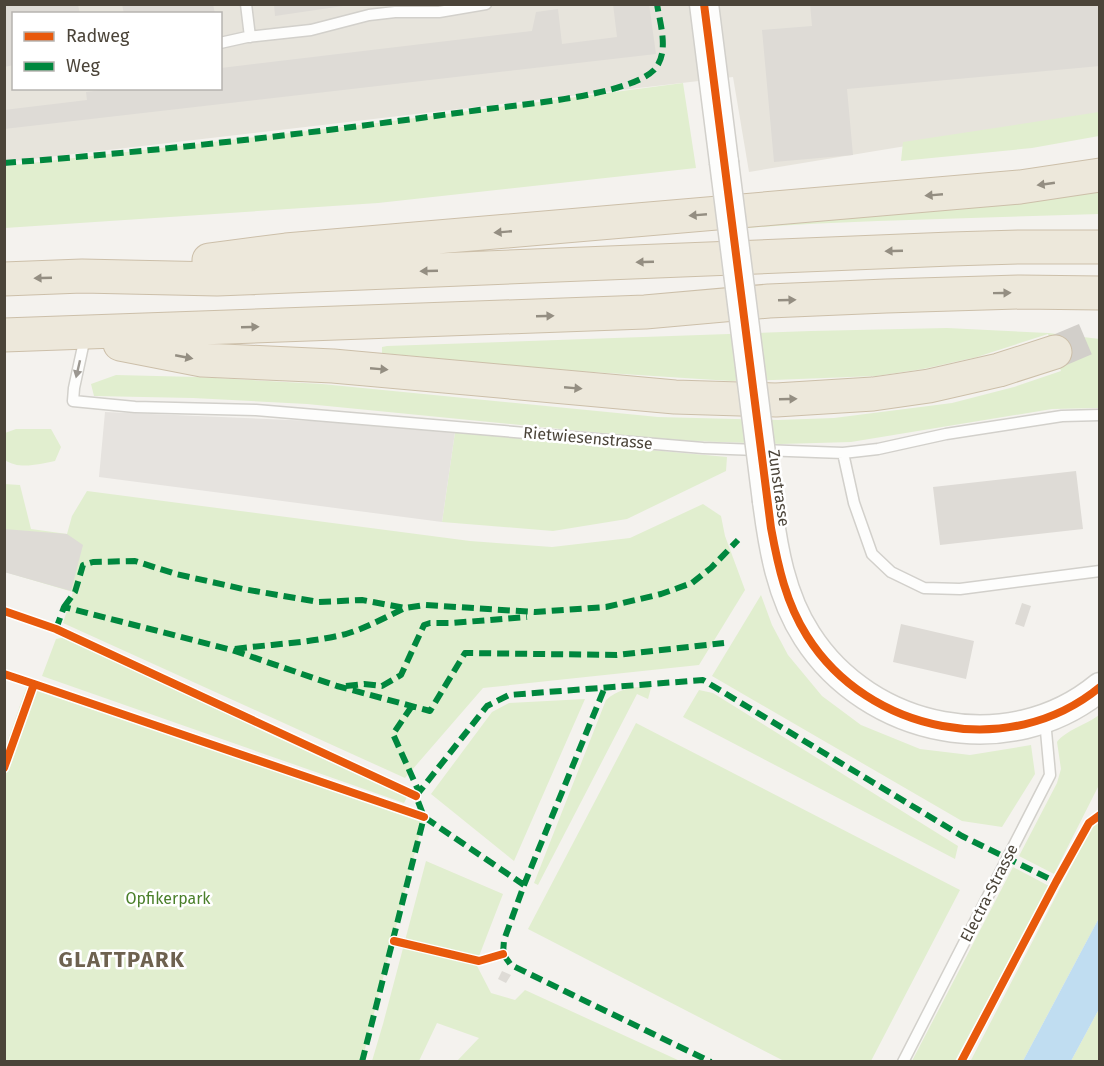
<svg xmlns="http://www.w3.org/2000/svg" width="1104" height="1066" viewBox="0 0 1104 1066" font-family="'Fira Sans',sans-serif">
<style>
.residential{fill:#e7e4dc;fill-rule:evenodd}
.green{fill:#e1eecf}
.parking{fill:#e6e3df}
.water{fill:#c0ddf1}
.building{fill:#dedbd6}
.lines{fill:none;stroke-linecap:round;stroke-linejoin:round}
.motorway-tunnel{stroke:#d2cfca;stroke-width:33;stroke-dasharray:33 16;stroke-linecap:butt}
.service-casing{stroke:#d2d0cb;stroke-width:13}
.tertiary-casing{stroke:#d2d0cb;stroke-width:31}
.motorway-casing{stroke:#ccbfa9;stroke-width:35}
.service{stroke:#fdfdfc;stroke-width:10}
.tertiary{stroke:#fdfdfc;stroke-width:28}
.motorway{stroke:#ede8db;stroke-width:33}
.tertiary-bridge-casing{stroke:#d2d0cb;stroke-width:31;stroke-linecap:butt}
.tertiary-bridge{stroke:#fdfdfc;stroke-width:28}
.quiet{stroke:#00873e;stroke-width:6;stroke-dasharray:12 6;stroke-linecap:butt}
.cycleway-casing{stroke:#fff;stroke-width:11}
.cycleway{stroke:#e8590c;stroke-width:8}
.oneway{fill:#948e82}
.oneway2{fill:#9b9791}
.labels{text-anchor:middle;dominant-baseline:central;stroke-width:5;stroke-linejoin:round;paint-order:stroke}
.street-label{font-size:16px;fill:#4b4439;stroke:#fff}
.park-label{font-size:16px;fill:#4a7f2a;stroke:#fff}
.district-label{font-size:22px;font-weight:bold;letter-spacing:1.5px;fill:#6e6250;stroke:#fff}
</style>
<rect width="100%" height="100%" fill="#f4f2ee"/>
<!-- residential -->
<path class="residential" d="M4,5H1099V114L749,172L733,77L5,162ZM14,14H220V88H14Z"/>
<!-- green -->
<path class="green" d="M683,83L696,168L378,203L5,228V166L377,123Z
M1099,112V136L1032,148L901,161L903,142Z
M1099,186V214C1010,217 920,219 831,223C772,225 713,232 654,233Z
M947,328L1048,333L1100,339L1099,408L1052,409L851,442L781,444L692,441L631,436L307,404L193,398L94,396L91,384L116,375L197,377L322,384L658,417L778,420L834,418L952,403L1014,387L1061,371L1048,334L977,357L923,369L876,376L773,380L731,381L545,369L382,353V347L387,346L811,331Z
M16,429H51L61,447L55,461C39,464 19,470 5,460V433Z
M455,432L727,457L726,471L627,519L553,531L442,522Z
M4,484L20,485L31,529L67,534L72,516L87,491L470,541L552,547L630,538L703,504L721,516L725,536L745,590L699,665L483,688L405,778L63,623L73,592L5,572Z
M761,595L772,625L788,655L822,696L861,725L920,749L970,755L1031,745L1035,774L1002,827L962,821L712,676Z
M66,637L407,797L404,803L42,676L56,639Z
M30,677L424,817L362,1061H5V748Z
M650,687L651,688L648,699L637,694L538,885L534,883L606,700C619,689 633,686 650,687Z
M699,690L713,693L958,846L955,859L683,717Z
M585,699L514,861L431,794L492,712L509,703Z
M1099,715V785L1054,874L1019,856L1057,783L1061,769L1057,742C1066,730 1086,725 1099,715Z
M636,723L960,890L871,1061H784L528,929Z
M1099,813V918L1023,1061L970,1062Z
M426,861L503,894L476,964L491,993L515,1000L525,990L680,1061H457L479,1038L437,1023L419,1061H372L383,1024Z
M1013,867L1049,886L955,1061H912Z
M1099,1009V1061H1071Z"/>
<!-- parking -->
<path class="parking" d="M105,412L338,422L455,432L442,522L99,477Z"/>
<!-- water -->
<path class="water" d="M1099,918V1009L1071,1061H1023Z"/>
<!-- building -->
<path class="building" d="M122,4H213L215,14H124Z
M274,4H343V6L275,16Z
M613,4H649L656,54L4,129V110L87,100L86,92L116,88H220L221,68L532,31L536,12L558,9L562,44L617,37Z
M810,4H1100V66L847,89L853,155L774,162L762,30L812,26Z
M4,5H78L80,14H14V65L4,67Z
M1076,471L1083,529L940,545L933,487Z
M4,529L67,534L83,545L71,591L4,572Z
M1022,603L1031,606L1024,627L1015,624Z
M901,624L974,641L966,679L893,662Z
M502,971L511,975L506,983L498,979Z"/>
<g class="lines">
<!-- motorway-tunnel -->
<path class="motorway-tunnel" d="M1055,352L1100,333"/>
<defs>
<path id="service" d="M246,4L250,37
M220,43L247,37L311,30L369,15L395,12H439L486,4
M85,337L74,388L73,401L135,407L256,410L703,448L843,453L878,449L946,434L1062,416L1100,415
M843,453L854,503L872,554L891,572L924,588L960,589L1100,571
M903,1062L1050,775L1045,720"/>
<path id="tertiary" d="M704,4L724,162
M767,501C773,548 781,596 807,636C869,733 1009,762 1100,687"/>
<path id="motorway" d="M209,260L286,250L1020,187L1100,175
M4,279L82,276L217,279L951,249L1019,247H1100
M4,335L645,312L769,301L886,296L1020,292L1100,293
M120,344L202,360L333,366L675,397L776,400L873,394L929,386L999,370L1055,352"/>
</defs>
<!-- service casing -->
<use href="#service" class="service-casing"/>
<!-- tertiary casing -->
<use href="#tertiary" class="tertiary-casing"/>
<!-- motorway casing -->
<use href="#motorway" class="motorway-casing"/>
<!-- service -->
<use href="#service" class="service"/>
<!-- tertiary -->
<use href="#tertiary" class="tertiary"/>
<!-- motorway -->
<use href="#motorway" class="motorway"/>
<defs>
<path id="tertiary-bridge" d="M724,162L767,501"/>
</defs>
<!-- tertiary-bridge casing -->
<use href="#tertiary-bridge" class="tertiary-bridge-casing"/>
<!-- tertiary-bridge -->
<use href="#tertiary-bridge" class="tertiary-bridge"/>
<!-- quiet -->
<path class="quiet" d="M4,163C163,151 321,132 479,110C517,105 628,96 654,70C670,53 660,24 657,4
M64,607L75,592L83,565L93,562L135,561L176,574L243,589L319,602L362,600L405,608L425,605L535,612L606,607L661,594L692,583L711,568L738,540
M56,629L64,607L232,650L337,686L430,711L465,653L617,655L724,643
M235,649C272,644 310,643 346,634C366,628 386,617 405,608
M346,686L364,684L382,686L401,675L424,625L430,623H452L527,617
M412,706L393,734L419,792
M524,885L605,687
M503,954L504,940L524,885L424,817L416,796L487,706L509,695L703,680L962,836L1056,882
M503,954L511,965L711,1062
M362,1062L424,817L419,815"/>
<defs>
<path id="cycleway" d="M704,4L771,528C778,566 786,603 807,636C868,733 1009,762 1100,687
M4,611L56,629L416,796
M4,674L34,684L4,768
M34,684L424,817
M394,941L479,961L503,954
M961,1062L1056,882L1089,823L1100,815"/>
</defs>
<!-- cycleway casing -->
<use href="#cycleway" class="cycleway-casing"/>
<!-- cycleway -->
<use href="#cycleway" class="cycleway"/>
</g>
<!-- one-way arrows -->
<defs><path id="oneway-solid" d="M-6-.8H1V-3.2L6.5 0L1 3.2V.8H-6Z" transform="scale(1.5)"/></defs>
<g class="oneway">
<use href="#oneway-solid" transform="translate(1046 184) rotate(172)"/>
<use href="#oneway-solid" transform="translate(934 195) rotate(175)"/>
<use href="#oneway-solid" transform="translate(698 215) rotate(175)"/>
<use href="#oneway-solid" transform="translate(503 232) rotate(175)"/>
<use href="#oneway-solid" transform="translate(894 251) rotate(178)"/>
<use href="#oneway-solid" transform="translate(645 262) rotate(178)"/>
<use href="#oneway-solid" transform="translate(429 271) rotate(178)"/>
<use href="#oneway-solid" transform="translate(43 278) rotate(178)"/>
<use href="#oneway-solid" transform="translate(1002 293) rotate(-1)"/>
<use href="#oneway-solid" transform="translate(787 300) rotate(-2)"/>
<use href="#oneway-solid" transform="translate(545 316) rotate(-2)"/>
<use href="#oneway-solid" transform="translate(250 327) rotate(-2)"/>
<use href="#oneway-solid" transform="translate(184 357) rotate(11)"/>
<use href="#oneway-solid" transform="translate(379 369) rotate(5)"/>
<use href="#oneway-solid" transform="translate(573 388) rotate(5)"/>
<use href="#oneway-solid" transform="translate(788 399) rotate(-2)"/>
</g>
<use class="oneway2" href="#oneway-solid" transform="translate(78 369) rotate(103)"/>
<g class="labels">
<!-- street labels -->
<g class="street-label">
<text transform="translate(588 438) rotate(5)">Rietwiesenstrasse</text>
<text transform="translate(779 488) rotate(82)">Zunstrasse</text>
<text transform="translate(989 893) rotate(-63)">Electra-Strasse</text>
</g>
<!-- park labels -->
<g class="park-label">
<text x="168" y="898">Opfikerpark</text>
</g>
<!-- district labels -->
<g class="district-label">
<text x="122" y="959">GLATTPARK</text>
</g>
</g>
<!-- border -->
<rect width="1104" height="1066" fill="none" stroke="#4b4439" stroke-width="12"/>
<!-- legend -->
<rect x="12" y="12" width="210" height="78" fill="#ffffff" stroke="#b7b4b0" stroke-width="1.5"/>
<rect x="24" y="32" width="30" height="9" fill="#e8590c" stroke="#b7b4b0" stroke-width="1.5"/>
<text x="66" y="42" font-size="18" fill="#4b4439">Radweg</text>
<rect x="24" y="62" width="30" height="9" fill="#00873e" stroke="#b7b4b0" stroke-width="1.5"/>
<text x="66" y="72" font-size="18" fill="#4b4439">Weg</text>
</svg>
